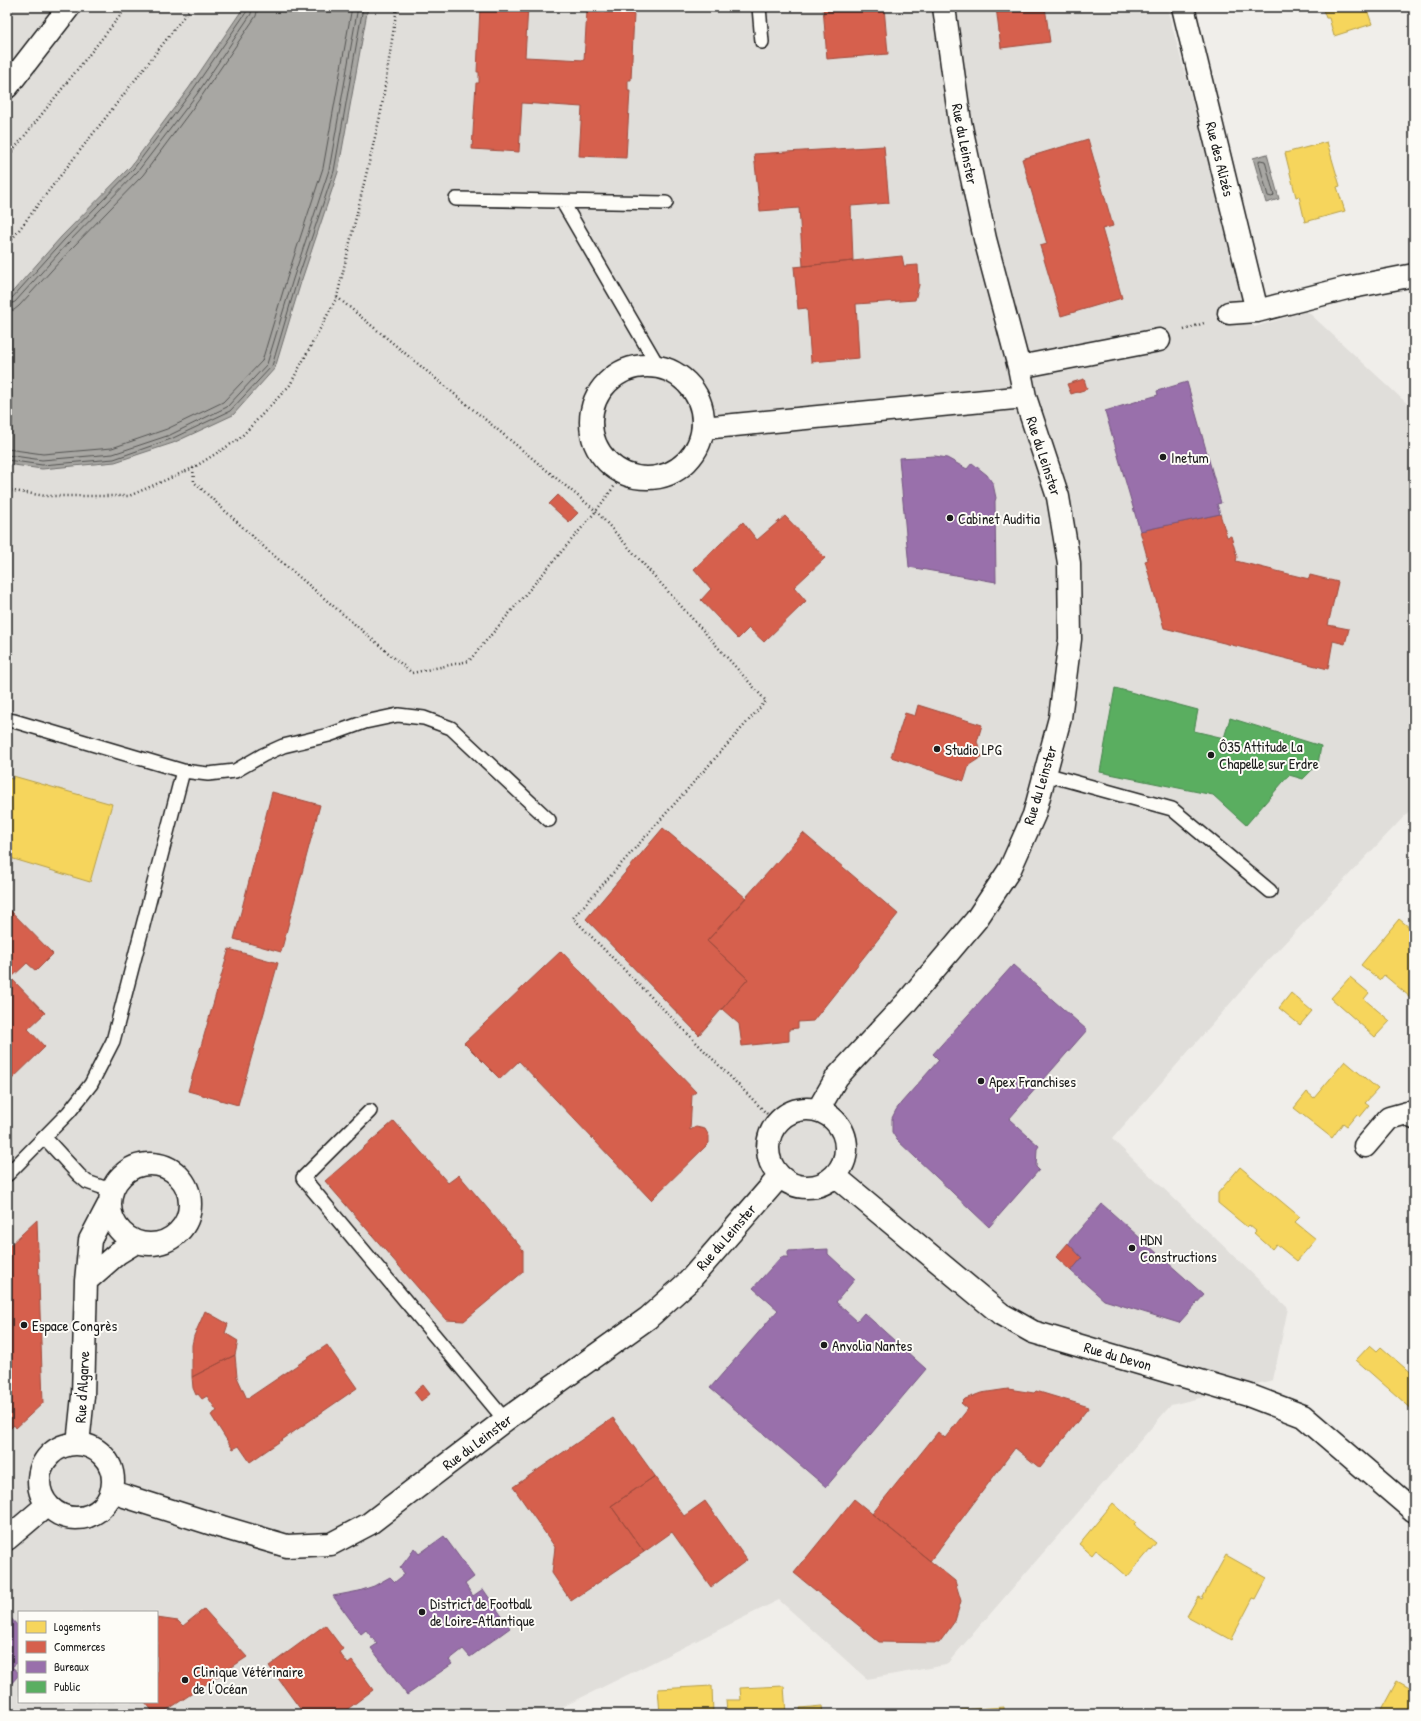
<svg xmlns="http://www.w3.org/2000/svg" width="1421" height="1721" viewBox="0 0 1421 1721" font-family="'Patrick Hand',sans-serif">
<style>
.built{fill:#e0deda;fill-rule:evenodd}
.water{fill:#a8a7a3;stroke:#706f6d}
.homes{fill:#f6d55c;stroke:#b59e49}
.shops{fill:#d6604d;stroke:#9e4c3e}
.offices{fill:#9970ab;stroke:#745780}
.public{fill:#5aae61;stroke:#47824c}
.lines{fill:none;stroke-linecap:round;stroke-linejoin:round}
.shore{stroke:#545452;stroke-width:1}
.lane-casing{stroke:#1c1c1c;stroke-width:16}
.street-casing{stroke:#1c1c1c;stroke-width:25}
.secondary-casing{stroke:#1c1c1c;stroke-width:25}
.path{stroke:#1c1c1c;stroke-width:2.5;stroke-dasharray:1 3;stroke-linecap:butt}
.lane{stroke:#fdfcf7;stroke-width:13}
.street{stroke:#fdfcf7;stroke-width:22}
.secondary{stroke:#fdfcf7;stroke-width:22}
.poi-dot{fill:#1c1c1c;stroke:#fdfcf7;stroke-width:1.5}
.labels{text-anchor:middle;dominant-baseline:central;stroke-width:4;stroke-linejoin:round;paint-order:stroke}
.street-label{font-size:15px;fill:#1c1c1c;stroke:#fdfcf7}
.poi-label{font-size:15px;fill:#1c1c1c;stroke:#fdfcf7;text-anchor:start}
</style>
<rect width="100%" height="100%" fill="#f0eeea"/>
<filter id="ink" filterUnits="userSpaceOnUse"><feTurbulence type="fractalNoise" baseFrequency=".025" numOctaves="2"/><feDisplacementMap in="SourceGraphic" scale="8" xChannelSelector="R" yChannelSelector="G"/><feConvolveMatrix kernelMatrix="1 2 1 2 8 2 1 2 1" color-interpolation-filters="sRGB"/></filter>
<g filter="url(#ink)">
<!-- built -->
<path class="built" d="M7,7H184L192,15L199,7H1167L1254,327L1307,311L1414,410V806L1262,967L1112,1139L1288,1308L1273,1380L1171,1405L946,1665L867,1679L779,1600L548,1714H7ZM19,1612H157V1702H19Z"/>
<!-- water -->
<path class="water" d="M244,7H368L338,172L301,282L275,368L233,415L173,443L115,462L42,469L7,464V298L61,237L131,166L189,88Z
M1267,154L1279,199L1266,203L1253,158Z"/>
<!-- homes -->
<path class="homes" d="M1322,7H1366L1372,24L1334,36L1329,18H1326Z
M1327,142L1340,186L1337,187L1345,211L1305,222L1299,196L1296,197L1285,153Z
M13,776L112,804L90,882L7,857V778L13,779Z
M1399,919L1414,931V992L1410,997L1384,975L1380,980L1361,965Z
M1350,977L1369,993L1364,999L1390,1021L1375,1037L1331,998Z
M1291,993L1312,1011L1300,1025L1279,1008Z
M1345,1061L1378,1089L1365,1103L1369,1106L1360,1117L1357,1114L1347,1126L1343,1123L1332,1138L1294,1108L1307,1092L1314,1098Z
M1240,1167L1300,1217L1295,1222L1316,1239L1297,1261L1276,1244L1272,1249L1254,1233L1256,1231L1249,1225L1247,1227L1218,1203V1193Z
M1370,1345L1377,1351L1381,1347L1414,1376V1411L1356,1360Z
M1113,1503L1136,1523L1134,1525L1156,1543L1127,1577L1096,1550L1092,1555L1079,1544Z
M1226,1555L1267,1578L1256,1599L1253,1598L1231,1640L1187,1616L1198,1597L1202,1599Z
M1396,1681L1414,1691V1714H1378Z
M712,1686L713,1714H660L658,1689Z
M784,1686L786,1714H727L726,1700H741L740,1688Z
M822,1706L823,1714H801L800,1708Z
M1004,1707V1714H962L961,1710Z"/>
<!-- shops -->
<path class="shops" d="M480,7H528L525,57L584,60L587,11L634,14L631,80H628V91H630L626,158L579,156L582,107L522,103L519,152L472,149L476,83H479V72H477Z
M823,7H884L888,54L827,59Z
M996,7H1045L1050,42L1001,48Z
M1088,139L1113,226L1102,229L1122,298L1061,316L1040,246L1047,244L1022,159Z
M884,146L889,203L851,206L853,261L803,266L799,208L760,211L754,154Z
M902,256L904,266L918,265L919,285L915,300L856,304L859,358L811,362L807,308L798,309L794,267Z
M1084,379L1087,389L1071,394L1067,384Z
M558,495L578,513L569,522L549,504Z
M1220,514L1227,537L1231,536L1237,557L1236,561L1309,579L1310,575L1338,582L1328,625L1349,629L1345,644L1333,641L1328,669L1164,628L1145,561L1148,560L1140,531Z
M785,516L825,558L794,587L806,601L764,642L749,628L738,639L701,600L711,589L694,569L743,522L757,540Z
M918,705L982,725L977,742L983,756L969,765L964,781L891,757L905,713L915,716Z
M272,792L320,805L281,952L234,939Z
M663,828L746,898L707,941L748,979L699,1035L586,919Z
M803,833L898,914L813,1021L798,1022V1028L789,1029V1041L742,1046L739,1024L722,1009L748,979L707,941Z
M7,907L53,954L36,971L27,963L11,978L45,1013L28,1029L45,1047L7,1084Z
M229,949L278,963L238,1105L188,1091Z
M561,951L696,1092L692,1095L690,1130L696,1127L705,1129L709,1136V1143L651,1200L519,1061L500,1079L464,1043Z
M394,1121L448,1183L459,1175L523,1250V1272L464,1321L446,1320L325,1181Z
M37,1220L43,1403L16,1428L14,1425L7,1432V1248Z
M1068,1243L1082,1258L1071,1271L1056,1257Z
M205,1311L228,1324L225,1333L238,1341L235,1355L192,1377V1345L194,1336Z
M327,1345L357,1388L250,1462L239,1446L233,1449L230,1445L211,1415L217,1411L207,1396L202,1399L198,1394L196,1395L193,1388L192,1377L235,1355L237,1377L247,1399Z
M423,1385L430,1394L421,1401L414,1392Z
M1008,1389L1034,1393L1036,1391L1089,1407L1040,1468L1015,1448L930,1561L872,1514L938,1432L945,1438L968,1409L961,1403L965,1399L981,1393Z
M613,1418L655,1476L611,1506L644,1552L571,1601L552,1573L555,1547L513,1487Z
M655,1476L684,1516L705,1501L747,1560L711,1587L672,1532L644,1552L611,1506Z
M854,1499L955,1581L961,1601L955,1621L939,1643L879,1642L794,1573Z
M204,1609L247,1657L161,1714H155L145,1702H157V1618L178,1621L183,1626Z
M325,1625L343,1649L339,1652L348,1664L352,1661L373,1690L341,1714H304L269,1666Z"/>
<!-- offices -->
<path class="offices" d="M1187,382L1221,503L1217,504L1220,514L1140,531L1105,411L1158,395L1157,391Z
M935,456L947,458L967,469L972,463L987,475L993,484L996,498L995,501L996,582L909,567L899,458Z
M1013,965L1087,1030L1009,1119L1039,1146L1037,1149L1036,1167L1039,1170L989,1227L897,1140L892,1132V1118L896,1110L901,1103L939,1060L933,1054Z
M1102,1204L1204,1295L1179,1323L1104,1300L1071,1271L1082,1258L1068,1243Z
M828,1249V1254L855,1279L836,1302L857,1321L864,1313L926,1369L826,1487L710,1388L778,1310L753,1288L781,1257H788V1251Z
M444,1536L474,1577L465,1584L473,1596L483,1589L510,1628L470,1657L463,1649L449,1660L452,1664L407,1695L371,1648L377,1644L366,1630L361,1634L333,1596L359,1591L374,1586L390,1577L395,1582L405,1574L400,1568L410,1555L414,1548L419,1554Z
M7,1614L19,1627V1661L12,1667L19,1673V1675L8,1687Z"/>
<!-- public -->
<path class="public" d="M1115,688L1198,710L1194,731L1224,738L1230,718L1321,746L1318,764L1303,779L1289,775L1246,825L1213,795L1100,772Z"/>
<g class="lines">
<!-- shore -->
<path class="shore" d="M1260,160L1265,161L1274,195L1272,197L1268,196L1259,163Z
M7,300L12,298L64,240L134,168L192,91L247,11V7
M7,305L15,302L67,244L138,171L197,94L251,14L252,7
M7,311L14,310L19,306L72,248L143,175L201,97L256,16L258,7
M7,449L43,454L112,448L167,429L223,402L262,361L287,278L323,168L352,7
M7,455L42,460L113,454L170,435L227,407L267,364L293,279L329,170L358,7
M7,460L42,465L114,459L171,439L230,411L272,366L297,281L334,171L363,7"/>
<defs>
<path id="lane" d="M759,7L762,42
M456,199L666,203
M562,201L658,366
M7,720L14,721L183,771L113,1041L91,1084L69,1112L7,1175
M183,771L208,774L235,771L263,755L283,746L329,735L365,722L398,715L424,718L451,728L549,820
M1045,774L1172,809L1270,891
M370,1111L303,1178L505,1420
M45,1138L79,1175L87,1182L113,1191"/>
<path id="street" d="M1183,7L1257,311
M1229,313L1257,311L1347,288L1414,275
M591 422a56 56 0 1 1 112 0a56 56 0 1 1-112 0Z
M1019,367L1159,340
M703,428L1025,397
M768 1148a39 39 0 1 1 78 0a39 39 0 1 1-78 0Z
M818,1110L837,1077L905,1004L976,920L1010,869L1034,815L1060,718L1070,639L1069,563L1058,497L1025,397L1019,367L985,239L960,122L944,7
M1365,1146L1389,1118L1407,1113L1414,1118
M110 1204a40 40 0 1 1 80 0a40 40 0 1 1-80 0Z
M835,1176L1001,1314L1033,1332L1248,1395L1303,1416L1414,1511
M86,1281L118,1253L136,1242
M39 1481a37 37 0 1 1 74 0a37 37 0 1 1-74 0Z
M78,1444L83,1396L86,1281L90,1240L110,1202
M112,1492L222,1527L287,1546L331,1544L369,1524L505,1420L648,1318L689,1281L780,1176
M7,1539L47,1505"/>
<path id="secondary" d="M7,87L69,7"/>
</defs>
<!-- lane casing -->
<use href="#lane" class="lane-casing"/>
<!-- street casing -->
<use href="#street" class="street-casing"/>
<!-- secondary casing -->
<use href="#secondary" class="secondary-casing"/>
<!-- path -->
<path class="path" d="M7,158L127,7
M7,246C67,165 131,87 191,7
M337,297L596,511L766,701L573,918L776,1123
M1184,330L1204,323
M193,468L194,482L264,547L412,673L469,661L596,511L624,473
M7,490L46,496H129L193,468L239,439L290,385L337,297L381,112L397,7"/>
<!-- lane -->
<use href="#lane" class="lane"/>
<!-- street -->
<use href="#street" class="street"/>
<!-- secondary -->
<use href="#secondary" class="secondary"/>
</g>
</g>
<!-- markers -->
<g class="poi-dot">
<circle cx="1163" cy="457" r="4"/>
<circle cx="950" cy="518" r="4"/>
<circle cx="937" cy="749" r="4"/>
<circle cx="1211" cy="755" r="4"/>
<circle cx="981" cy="1081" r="4"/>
<circle cx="1132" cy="1248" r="4"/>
<circle cx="24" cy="1325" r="4"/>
<circle cx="824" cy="1345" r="4"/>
<circle cx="422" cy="1612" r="4"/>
<circle cx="185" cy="1680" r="4"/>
</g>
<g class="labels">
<!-- street labels -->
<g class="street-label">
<text transform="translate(965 144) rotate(79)">Rue du Leinster</text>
<text transform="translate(1220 159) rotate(76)">Rue des Alizés</text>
<text transform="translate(1044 456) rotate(72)">Rue du Leinster</text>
<text transform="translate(1040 785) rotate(-73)">Rue du Leinster</text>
<text transform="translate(726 1237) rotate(-49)">Rue du Leinster</text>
<text transform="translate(1118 1356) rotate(16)">Rue du Devon</text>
<text transform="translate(82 1387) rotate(-87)">Rue d'Algarve</text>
<text transform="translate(477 1442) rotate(-37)">Rue du Leinster</text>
</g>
<!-- poi labels -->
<g class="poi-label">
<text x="1171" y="457">Inetum</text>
<text x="958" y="518">Cabinet Auditia</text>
<text x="1219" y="746">Ô35 Attitude La<tspan x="1219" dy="17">Chapelle sur Erdre</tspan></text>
<text x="945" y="749">Studio LPG</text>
<text x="989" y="1081">Apex Franchises</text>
<text x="1140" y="1239">HDN<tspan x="1140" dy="17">Constructions</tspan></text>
<text x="32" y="1325">Espace Congrès</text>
<text x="832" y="1345">Anvolia Nantes</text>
<text x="430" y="1603">District de Football<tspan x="430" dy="17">de Loire-Atlantique</tspan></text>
<text x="193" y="1671">Clinique Vétérinaire<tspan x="193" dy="17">de l'Océan</tspan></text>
</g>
</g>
<!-- margin -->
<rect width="1421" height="1721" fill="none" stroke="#fdfcf7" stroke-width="24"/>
<rect x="12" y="12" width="1397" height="1697" fill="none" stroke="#1c1c1c" stroke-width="1.5" filter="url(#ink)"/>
<!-- legend -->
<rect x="18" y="1611" width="140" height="92" fill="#fdfcf7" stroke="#a3a29f"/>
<rect x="26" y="1621" width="20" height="12" fill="#f6d55c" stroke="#a3a29f"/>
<text x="54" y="1631" font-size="12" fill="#1c1c1c">Logements</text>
<rect x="26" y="1641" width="20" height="12" fill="#d6604d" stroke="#a3a29f"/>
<text x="54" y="1651" font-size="12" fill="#1c1c1c">Commerces</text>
<rect x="26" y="1661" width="20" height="12" fill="#9970ab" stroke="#a3a29f"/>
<text x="54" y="1671" font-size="12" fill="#1c1c1c">Bureaux</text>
<rect x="26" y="1681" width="20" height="12" fill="#5aae61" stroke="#a3a29f"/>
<text x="54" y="1691" font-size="12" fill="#1c1c1c">Public</text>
</svg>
